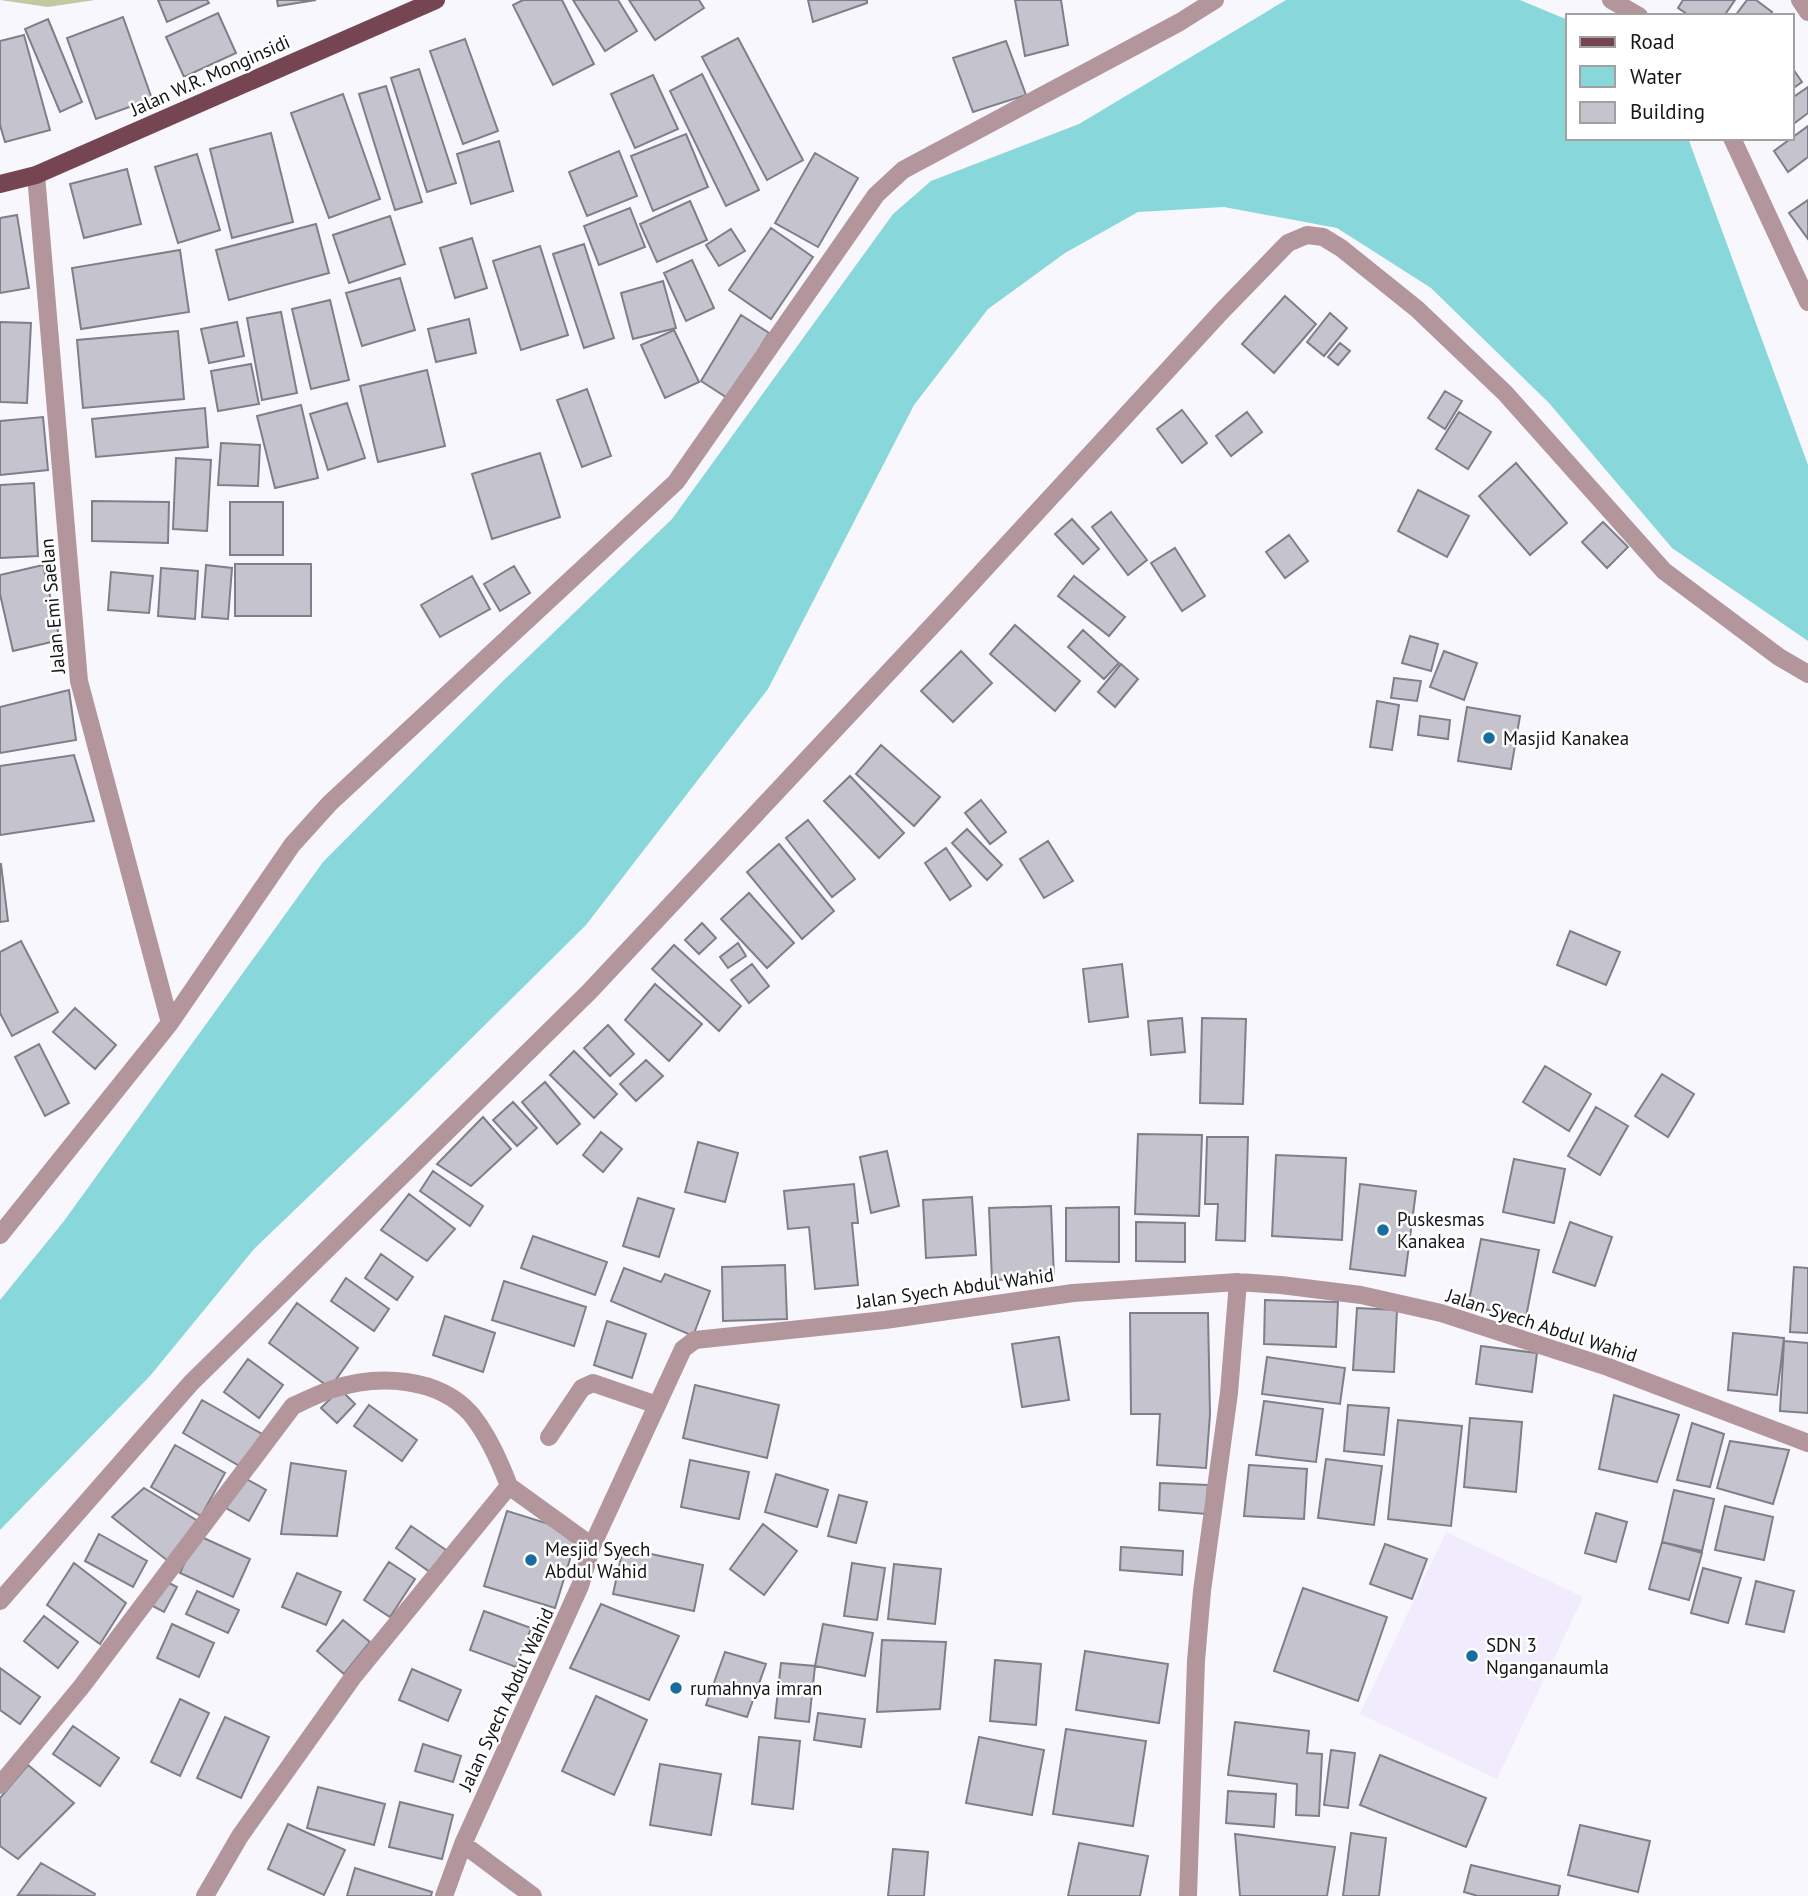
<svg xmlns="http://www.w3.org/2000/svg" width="1808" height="1896" viewBox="0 0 1808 1896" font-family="'PT Sans',sans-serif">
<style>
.built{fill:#f0ebfd}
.green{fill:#c2c9a2}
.water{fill:#88d7db}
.building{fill:#c4c3ce;stroke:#7f7f89;stroke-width:2}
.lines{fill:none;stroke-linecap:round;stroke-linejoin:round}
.minor{stroke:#b2969b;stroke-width:18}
.major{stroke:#754651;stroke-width:18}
.poi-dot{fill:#186d9e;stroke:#fff;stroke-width:2.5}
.labels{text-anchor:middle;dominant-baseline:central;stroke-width:5;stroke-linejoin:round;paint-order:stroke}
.street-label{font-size:19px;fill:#151417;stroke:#fff}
.poi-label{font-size:19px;fill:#151417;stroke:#fff;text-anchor:start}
</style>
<rect width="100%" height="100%" fill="#f9f7fe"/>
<!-- built -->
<path class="built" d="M1446,1532L1583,1597L1497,1779L1360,1714Z"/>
<!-- green -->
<path class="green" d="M0,0H95L48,7Z"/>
<!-- water -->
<path class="water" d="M1286,0H1520L1568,20V138H1688L1808,465V641L1672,548L1549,403L1431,288L1337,228L1224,207L1138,212L1065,253L988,309L914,405L768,689L586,925L403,1106L254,1249L150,1376L0,1530V1300L64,1221L323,862L503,681L672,519L893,214L931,181L1079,124Z"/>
<!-- building -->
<path class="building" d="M158,0H207L209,3L167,22Z
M277,0H316L278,6Z
M523,0H562L594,64L553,85L513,5Z
M573,0H618L637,31L605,51Z
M629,0H699L704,8L655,40Z
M808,0H867V3L813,22Z
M1015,0H1061L1068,45L1025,56Z
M1683,0H1735L1724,16H1690L1678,8Z
M1747,0H1756L1772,12L1769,16H1735Z
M218,13L236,53L184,77L166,37Z
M123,17L152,99L96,119L67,38Z
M48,19L82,102L60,112L25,29Z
M24,35L50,130L5,142L0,125V41Z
M738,38L803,160L767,180L702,57Z
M465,39L498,131L463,144L430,51Z
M1006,41L1026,95L973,112L953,58Z
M419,69L456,183L427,192L391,78Z
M1793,69L1802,82L1792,89V70Z
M702,74L759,190L726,206L670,91Z
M653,75L678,129L635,148L611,94Z
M386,86L422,202L395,210L359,94Z
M1808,87V113L1792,125V98Z
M343,94L380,199L329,218L291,113Z
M1808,126V157L1788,172L1774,151Z
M271,133L293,222L232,238L210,149Z
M686,134L708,187L653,211L631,156Z
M499,141L513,191L471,204L457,154Z
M619,151L637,196L587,216L569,172Z
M815,153L858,178L818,247L775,223Z
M197,154L220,230L178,243L155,167Z
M127,169L141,224L84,238L70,184Z
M1808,200V239L1789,213Z
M690,201L707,240L657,262L640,224Z
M630,208L645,247L599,265L584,226Z
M17,215L29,288L0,293V218Z
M390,216L405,264L349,283L333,235Z
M316,224L329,273L229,300L216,250Z
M771,228L813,257L771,319L729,290Z
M731,229L745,251L719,266L706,245Z
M472,238L487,288L455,298L440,248Z
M584,244L614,338L584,348L553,254Z
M540,246L568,335L521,350L493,261Z
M180,250L189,312L81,329L72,268Z
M692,260L714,308L686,321L664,273Z
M400,278L415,330L362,346L346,293Z
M663,281L676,328L633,339L621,293Z
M1285,296L1316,324L1274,373L1242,344Z
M330,300L349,380L311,389L292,309Z
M281,312L297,393L262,400L247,318Z
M1330,313L1347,328L1324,356L1307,342Z
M741,315L769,333L729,399L701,381Z
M469,319L476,353L436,362L428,329Z
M0,322L31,323L27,403L0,402Z
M237,322L244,356L209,363L201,329Z
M674,330L699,382L665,398L641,345Z
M178,331L184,399L83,408L77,340Z
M1340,343L1350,351L1338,365L1328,357Z
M251,364L259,404L218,411L211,371Z
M427,370L445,446L378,462L360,386Z
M587,389L611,456L582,467L557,400Z
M1445,391L1462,401L1445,429L1428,418Z
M347,403L365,458L328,470L310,414Z
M301,405L318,478L275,488L257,416Z
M205,408L208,447L96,457L92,419Z
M1182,410L1207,443L1182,463L1157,429Z
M1247,412L1262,432L1231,456L1216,436Z
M1459,412L1491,432L1468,469L1436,449Z
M43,417L48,470L0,475V421Z
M221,443L260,445L258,486L218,485Z
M540,453L560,517L492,539L472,474Z
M176,458L211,460L207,531L173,529Z
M1516,463L1567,523L1530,555L1479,496Z
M34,483L38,556L0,558V485Z
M1418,490L1469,516L1447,557L1398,531Z
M92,501L169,502L168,543L92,541Z
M230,502H283V555H230Z
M1111,512L1147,560L1128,575L1092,527Z
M1072,519L1099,549L1083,564L1055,534Z
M1603,522L1628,547L1607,568L1582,542Z
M1289,535L1308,561L1285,578L1266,552Z
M1175,548L1205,596L1182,611L1151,563Z
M235,564H311V616H235Z
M43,565L60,640L13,651L0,594V575Z
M206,565L232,568L228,619L202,617Z
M514,566L530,593L500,611L484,584Z
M161,568L198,571L195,619L158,616Z
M111,572L153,576L149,613L108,610Z
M472,576L490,609L440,637L421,605Z
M1074,576L1125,617L1109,636L1058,596Z
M1015,625L1080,681L1055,711L990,654Z
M1083,630L1119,663L1104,679L1068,647Z
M1410,636L1438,644L1431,671L1402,663Z
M961,651L992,683L953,722L921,691Z
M1444,651L1477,663L1464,700L1430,687Z
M1121,664L1138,679L1115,707L1098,692Z
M1394,678L1421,681L1417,701L1391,698Z
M69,690L76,740L0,753V707Z
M1377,701L1399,705L1392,750L1370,747Z
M1467,707L1520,716L1511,769L1458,761Z
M1420,716L1450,720L1448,739L1418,735Z
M881,745L940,797L914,826L856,774Z
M74,755L94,821L0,835V766Z
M850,776L904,833L879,858L824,801Z
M981,800L1006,832L990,844L965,813Z
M808,820L855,879L832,897L786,838Z
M967,829L1002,865L987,880L952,843Z
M1048,841L1073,881L1044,898L1020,859Z
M779,844L834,911L802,939L747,872Z
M946,848L971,886L950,900L925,863Z
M1,864L8,921L0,922V864Z
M749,893L794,943L767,968L721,919Z
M702,923L716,938L699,954L685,940Z
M1570,931L1620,952L1606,985L1557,965Z
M21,941L58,1012L12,1036L0,1013V952Z
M738,943L746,956L728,968L720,957Z
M674,945L741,1006L719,1031L652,969Z
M752,964L769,986L749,1003L731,980Z
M1122,964L1128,1017L1089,1022L1083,969Z
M655,984L702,1024L669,1061L625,1020Z
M75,1008L116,1045L95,1069L53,1032Z
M1182,1018L1185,1052L1151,1055L1148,1021Z
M1202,1018L1246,1019L1243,1104L1200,1103Z
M608,1025L634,1054L610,1076L584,1048Z
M39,1044L69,1103L45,1116L15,1057Z
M574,1051L617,1094L594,1118L550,1075Z
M646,1060L663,1076L636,1101L620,1084Z
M1545,1066L1591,1094L1569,1131L1523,1102Z
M1662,1074L1694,1094L1668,1137L1635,1116Z
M545,1082L580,1124L557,1144L522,1102Z
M513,1102L537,1128L517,1146L493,1120Z
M1596,1107L1628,1126L1600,1175L1568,1156Z
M483,1117L511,1149L471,1186L437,1164Z
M601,1132L622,1149L603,1172L583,1155Z
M1138,1134L1202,1135L1199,1216L1135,1214Z
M1207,1137H1248L1245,1241L1216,1240L1218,1204H1205Z
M698,1142L738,1153L725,1202L685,1192Z
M887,1151L899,1206L871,1213L860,1157Z
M1276,1155L1346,1158L1342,1240L1272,1236Z
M1514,1159L1565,1169L1554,1223L1503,1212Z
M433,1171L483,1206L470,1226L420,1191Z
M854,1184L858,1223H852L858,1285L815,1289L809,1227L788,1229L784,1191Z
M1360,1184L1416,1191L1405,1276L1350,1269Z
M409,1194L455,1229L427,1261L381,1230Z
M972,1197L976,1255L926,1258L923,1200Z
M638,1198L674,1209L659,1257L623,1246Z
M1051,1206L1054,1278L992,1280L989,1208Z
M1119,1207V1262L1066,1261V1208Z
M1136,1222L1185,1223V1262L1136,1261Z
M1570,1222L1612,1237L1595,1286L1553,1272Z
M533,1236L607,1262L595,1295L521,1268Z
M1481,1239L1539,1250L1526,1317L1468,1306Z
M381,1254L413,1277L397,1300L365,1278Z
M785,1265L787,1319L723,1321L722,1267Z
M1794,1267L1808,1268V1333L1790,1332Z
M624,1268L661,1282L665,1274L710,1291L693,1336L611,1301Z
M346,1278L389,1309L374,1331L331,1301Z
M504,1281L586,1307L574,1346L492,1320Z
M1265,1300L1338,1302L1336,1347L1264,1344Z
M297,1303L358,1348L330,1388L269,1343Z
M1357,1308L1397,1310L1394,1372L1353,1370Z
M1130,1313H1208L1210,1414L1206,1468L1157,1465L1160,1414H1131Z
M445,1316L495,1333L483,1372L433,1355Z
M607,1321L646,1334L632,1378L594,1365Z
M1733,1333L1784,1338L1777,1395L1728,1390Z
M1059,1337L1069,1400L1022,1407L1012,1344Z
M1784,1341L1808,1343V1413L1780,1411Z
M1481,1346L1537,1353L1532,1392L1476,1384Z
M1267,1357L1345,1368L1340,1404L1262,1394Z
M248,1359L283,1385L259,1418L224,1392Z
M695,1385L779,1405L767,1458L683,1438Z
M340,1389L355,1404L337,1423L321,1408Z
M1614,1395L1679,1415L1657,1482L1599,1469Z
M202,1400L262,1434L243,1468L183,1433Z
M1264,1401L1323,1409L1316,1462L1256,1455Z
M369,1405L417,1440L402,1461L354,1426Z
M1348,1405L1389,1408L1384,1455L1344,1451Z
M1470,1418L1522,1422L1516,1492L1464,1487Z
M1398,1420L1462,1426L1451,1526L1388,1519Z
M1692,1423L1724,1434L1710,1487L1677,1480Z
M1730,1441L1789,1450L1773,1504L1717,1488Z
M175,1445L225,1473L201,1516L151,1487Z
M1326,1459L1382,1466L1374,1525L1318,1518Z
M690,1460L749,1472L739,1519L681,1507Z
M291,1463L346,1471L337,1536L281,1534Z
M1249,1465L1307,1469L1304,1519L1244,1516Z
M776,1474L828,1490L817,1527L765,1512Z
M243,1477L266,1490L249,1521L226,1508Z
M1160,1483L1208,1485L1206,1514L1159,1510Z
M144,1488L201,1523L168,1561L112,1517Z
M1674,1490L1714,1499L1702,1551L1662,1542Z
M839,1495L867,1502L856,1543L828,1536Z
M1725,1506L1773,1517L1764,1560L1715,1550Z
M507,1511L578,1533L555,1608L484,1586Z
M1596,1513L1627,1522L1616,1562L1585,1553Z
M763,1524L797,1551L764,1595L730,1569Z
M411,1526L446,1550L430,1572L396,1548Z
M99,1534L147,1561L133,1587L85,1561Z
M197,1535L250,1559L233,1597L180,1573Z
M1662,1542L1702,1553L1689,1600L1649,1589Z
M1385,1544L1427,1559L1412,1599L1370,1584Z
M1121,1547L1183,1551L1182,1575L1120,1570Z
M623,1548L703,1565L694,1611L613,1594Z
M389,1562L415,1579L390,1617L364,1600Z
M74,1563L126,1603L100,1644L47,1605Z
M852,1563L885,1568L877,1620L844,1616Z
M894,1564L941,1569L935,1624L888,1619Z
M1703,1568L1741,1578L1728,1623L1691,1613Z
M297,1573L341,1592L326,1625L282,1607Z
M159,1578L177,1587L164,1612L147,1603Z
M1756,1581L1794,1591L1784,1632L1746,1624Z
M1303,1588L1387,1617L1358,1701L1274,1671Z
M197,1591L239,1610L228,1633L186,1614Z
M601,1604L679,1636L649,1700L570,1668Z
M484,1611L531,1628L516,1667L470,1650Z
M44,1616L78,1642L58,1668L24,1641Z
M343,1620L370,1642L344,1674L317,1651Z
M172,1624L214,1643L199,1677L157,1658Z
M823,1624L873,1633L865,1676L815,1666Z
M882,1640L946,1642L940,1709L877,1712Z
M1085,1651L1168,1664L1159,1723L1076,1710Z
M725,1652L766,1664L747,1717L706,1705Z
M995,1660L1041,1664L1036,1725L990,1721Z
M781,1663L815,1666L809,1722L775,1718Z
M0,1668L40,1697L20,1724L0,1710Z
M412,1669L461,1690L448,1721L399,1700Z
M596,1696L647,1720L614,1795L562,1771Z
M180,1699L209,1713L180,1776L151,1762Z
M818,1713L865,1719L861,1747L814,1740Z
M225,1717L269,1737L241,1798L197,1778Z
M1235,1722L1309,1731L1307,1753L1322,1754L1319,1816L1296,1815L1297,1784L1228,1775Z
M73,1726L119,1758L100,1786L53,1754Z
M1066,1729L1146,1741L1133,1826L1053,1814Z
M759,1737L800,1741L793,1809L752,1804Z
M979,1737L1044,1750L1032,1815L966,1803Z
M423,1744L461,1756L453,1782L415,1771Z
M1331,1750L1355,1753L1348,1808L1324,1805Z
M1380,1755L1486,1798L1466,1847L1360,1805Z
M660,1764L721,1774L711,1835L650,1825Z
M28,1765L74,1803L18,1859L0,1846V1798Z
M318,1787L385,1804L374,1845L307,1828Z
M1228,1791L1276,1794L1274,1827L1226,1823Z
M400,1802L453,1815L442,1859L389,1847Z
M288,1824L345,1850L324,1895L268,1869Z
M1580,1825L1650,1841L1638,1892L1568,1875Z
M1351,1833L1386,1838L1379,1896H1343Z
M1235,1834L1335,1847L1327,1896H1240Z
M1079,1843L1148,1856L1140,1896H1068Z
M893,1849L928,1852L924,1896H888Z
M41,1863L95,1894L94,1896L18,1895Z
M1471,1865L1560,1886L1558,1896H1478L1464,1892Z
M355,1868L432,1892L431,1896H347Z"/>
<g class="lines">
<!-- minor -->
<path class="minor" d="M1611,0L1639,16
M1800,0L1808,12
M1732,138L1808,302
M36,175L79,681L170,1023
M0,1235L170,1023L292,845L330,803L676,482L876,195L903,170L1180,22L1215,0
M549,1437L582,1388L593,1383L657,1405
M0,1601L191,1383L589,992L946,611L1222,311L1288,243L1307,235L1323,237L1341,248L1417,309L1505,393L1664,571L1779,657L1808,674
M0,1785L82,1686L293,1406C306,1400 320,1393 333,1389C378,1374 438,1377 471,1414C488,1435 500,1462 509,1486
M463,1844L533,1896
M205,1896L240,1836L353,1677L509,1486L592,1546
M444,1896L463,1844L580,1586L592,1546L683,1349L695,1340L885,1320L1073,1293L1238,1282L1281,1285L1361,1295L1441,1313L1608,1367L1808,1443
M1188,1896L1196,1661L1202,1591L1229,1393L1238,1282"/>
<!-- major -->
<path class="major" d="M0,184L36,175L436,0"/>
</g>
<!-- markers -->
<g class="poi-dot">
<circle cx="1489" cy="738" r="7"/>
<circle cx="1383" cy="1230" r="7"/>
<circle cx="531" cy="1560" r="7"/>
<circle cx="1472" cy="1656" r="7"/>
<circle cx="676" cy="1688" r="7"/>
</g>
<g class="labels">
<!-- street labels -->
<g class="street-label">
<text transform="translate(210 75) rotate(-24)">Jalan W.R. Monginsidi</text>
<text transform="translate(52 606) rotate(-95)">Jalan Emi Saelan</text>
<text transform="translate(955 1288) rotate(-8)">Jalan Syech Abdul Wahid</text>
<text transform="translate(1542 1325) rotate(18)">Jalan Syech Abdul Wahid</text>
<text transform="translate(506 1699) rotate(-65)">Jalan Syech Abdul Wahid</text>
</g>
<!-- poi labels -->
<g class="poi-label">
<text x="1503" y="738">Masjid Kanakea</text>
<text x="1397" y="1219">Puskesmas<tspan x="1397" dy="22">Kanakea</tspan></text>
<text x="545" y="1549">Mesjid Syech<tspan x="545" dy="22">Abdul Wahid</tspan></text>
<text x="1486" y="1645">SDN 3<tspan x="1486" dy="22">Nganganaumla</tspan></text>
<text x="690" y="1688">rumahnya imran</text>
</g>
</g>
<!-- legend -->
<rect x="1566" y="14" width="228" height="126" fill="#ffffff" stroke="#a1a1a2" stroke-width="2"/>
<rect x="1580" y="37" width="35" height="10" fill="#754651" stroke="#a1a1a2" stroke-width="2"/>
<text x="1630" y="49" font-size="21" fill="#151417">Road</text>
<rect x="1580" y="66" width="35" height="21" fill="#88d7db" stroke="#a1a1a2" stroke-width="2"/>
<text x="1630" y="84" font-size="21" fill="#151417">Water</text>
<rect x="1580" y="102" width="35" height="21" fill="#c4c3ce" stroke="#a1a1a2" stroke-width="2"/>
<text x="1630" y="119" font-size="21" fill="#151417">Building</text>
</svg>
